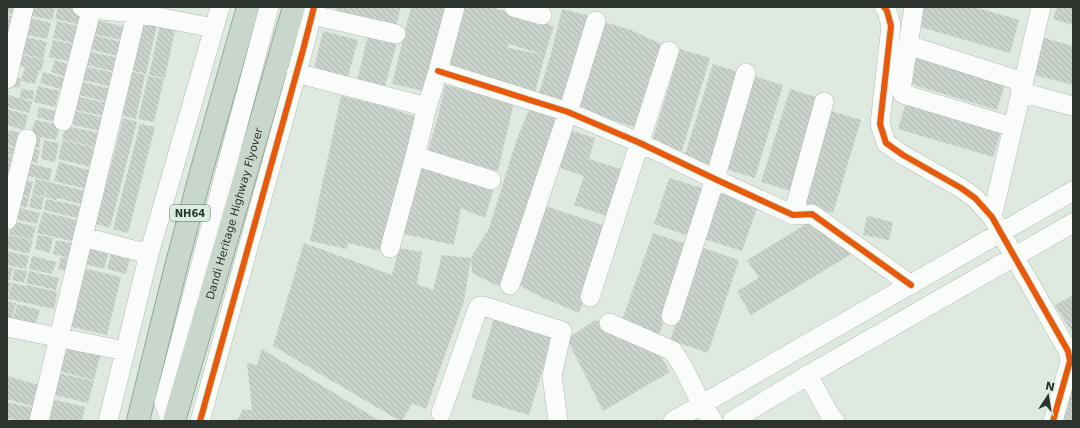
<svg xmlns="http://www.w3.org/2000/svg" width="1080" height="428" viewBox="0 0 1080 428" font-family="'DejaVu Sans',sans-serif">
<style>
.building{fill:url(#building-back-hatch)}
.lines{fill:none;stroke-linecap:round;stroke-linejoin:round}
.minor-casing{stroke:#b3bbb5;stroke-width:20}
.highway-casing{stroke:#93a798;stroke-width:24}
.minor{stroke:#fafcfa;stroke-width:19}
.highway{stroke:#c8d6cc;stroke-width:22}
.cycleway-casing{stroke:#daeddd;stroke-width:8}
.cycleway{stroke:#e8590c;stroke-width:6}
.labels{text-anchor:middle;dominant-baseline:central;stroke-width:3.5;stroke-linejoin:round;paint-order:stroke}
.shield{fill:#daeddd;stroke:#616c62;stroke-width:1}
.shield-label{font-size:10px;font-weight:bold;fill:#2d342e}
.street-label{font-size:11px;fill:#2d342e;stroke:#daeddd}
</style>
<defs>
<pattern id="building-back-hatch" width="6" height="6" patternUnits="userSpaceOnUse"><rect width="6" height="6" fill="#c9d2cb"/><path d="M-1 5l2 2M0 0l6 6M5-1l2 2" fill="none" stroke="#adb5af"/></pattern>
</defs>
<rect width="100%" height="100%" fill="#dee9e0"/>
<!-- building -->
<path class="building" d="M7,7H17L15,15L7,13Z
M29,7H55L52,20L28,15Z
M58,7H69L85,11L81,25L55,19Z
M336,7H401L396,27L335,14Z
M411,7H447L425,91L392,84Z
M465,7H490L519,15L554,26L545,55L509,44L508,48L545,55L535,92L447,67Z
M923,7H974L1019,20L1010,53L917,26Z
M1057,7H1073V25L1053,19Z
M562,9L590,16L562,103L538,96L551,54Z
M7,15L15,17L10,37H7Z
M27,17L51,23L47,39L23,34Z
M142,17L158,20L146,74L130,70Z
M92,19L125,27L122,40L89,33Z
M57,21L81,27L77,44L53,38Z
M161,21L176,25L165,78L149,75Z
M604,22L631,30L661,44L634,127L577,108Z
M323,31L358,40L347,80L313,73Z
M89,34L121,42L118,56L85,48Z
M368,35L397,43L385,86L357,81Z
M23,36L47,42L43,59L19,53Z
M1041,37L1073,46V85L1031,74Z
M53,40L77,45L73,62L49,57Z
M680,49L710,58L682,151L652,142Z
M914,49L1007,77L997,110L904,82Z
M86,51L119,58L116,72L83,64Z
M18,54L44,60L41,71L39,70L35,84L21,81L25,67L16,65Z
M55,60L71,65L67,77L51,72Z
M713,64L742,73L714,167L684,158Z
M82,66L115,73L112,87L79,79Z
M130,71L145,75L136,119L120,115Z
M43,72L64,78L61,89L40,83Z
M148,76L164,79L154,122L138,119Z
M753,76L783,85L755,178L725,169Z
M12,77L21,79L19,88L10,86Z
M78,81L111,89L108,102L75,94Z
M445,85L514,102L498,171L428,152L438,116Z
M38,86L59,91L55,107L34,102Z
M21,89L34,91L33,100L20,98Z
M790,89L819,98L791,191L761,182Z
M8,95L32,102L29,113L7,107Z
M75,96L107,103L104,116L71,109Z
M341,96L380,105L416,117L381,251L348,243L347,249L310,241Z
M908,96L1003,125L993,157L898,129Z
M39,107L61,112L58,123L37,117Z
M530,107L558,116L518,237L500,287L472,273L471,258L464,301L426,409L412,403L402,421H400L273,346L304,243L392,275L399,248L422,252L417,284L433,290L442,255L471,258L489,228L517,139Z
M7,109L28,115L24,130L7,125Z
M71,110L104,118L101,131L68,124Z
M831,111L861,120L833,213L803,204Z
M123,118L137,122L110,228L96,224Z
M35,120L60,125L56,140L41,137L39,148L28,145Z
M140,124L155,127L128,233L113,229Z
M66,126L99,133L95,147L62,139Z
M7,130L21,133L17,147L7,145Z
M570,130L595,138L589,159L627,171L612,218L574,205L584,176L560,168Z
M44,140L59,143L55,162L41,159Z
M63,140L95,148L91,167L58,159Z
M7,146L19,149L17,156L7,154Z
M27,147L40,150L37,163L24,160Z
M7,155L18,158L14,173L7,171Z
M24,162L52,169L49,181L21,174Z
M59,162L92,171L87,189L54,181Z
M421,167L494,188L485,218L461,208L454,245L404,234L411,198Z
M21,178L33,182L29,197L18,194Z
M669,178L708,190L692,237L654,224Z
M36,179L48,182L44,197L32,194Z
M48,182L86,191L82,204L57,198L56,200L45,197Z
M719,193L758,205L742,251L704,239Z
M17,195L29,198L26,208L15,205Z
M32,195L44,198L41,210L29,207Z
M46,199L80,206L78,218L44,210Z
M542,205L609,227L579,313L543,298L518,285Z
M15,207L40,213L37,224L12,218Z
M43,212L77,220L72,241L37,233Z
M867,216L893,222L889,240L863,235Z
M12,221L36,227L32,240L9,234Z
M808,223L853,253L751,315L737,291L759,278L747,260Z
M653,233L689,245L658,338L620,326Z
M9,235L33,241L29,254L7,248V241Z
M38,235L53,238L50,253L35,249Z
M56,240L71,243L68,258L53,254Z
M91,243L110,248L104,269L85,264Z
M113,248L131,253L126,274L107,269Z
M703,248L739,260L708,353L670,340Z
M7,251L29,256L26,269L7,265Z
M32,256L56,262L52,274L29,269Z
M61,257L68,259L65,271L58,269Z
M7,267L13,268L10,280L7,279Z
M83,268L121,277L107,335L69,326Z
M15,269L27,271L24,283L12,280Z
M29,271L59,278L56,290L26,283Z
M7,281L11,282L8,296H7Z
M12,283L26,286L25,293L27,285L57,292L54,309L8,299Z
M1073,295V334L1055,305Z
M7,301L16,303L12,319L7,318Z
M17,304L40,310L35,326L13,320Z
M494,318L553,335L529,415L471,398Z
M595,320L638,342L658,351L670,372L603,411L567,339Z
M66,341L102,349L94,380L58,371Z
M262,349L380,421H237L243,409L252,410L247,363L257,365Z
M58,373L94,381L88,403L54,395Z
M7,376L43,386L37,408L7,399Z
M1070,389L1073,390V421H1063L1068,406L1065,405Z
M51,399L85,407L82,421H46Z
M7,402L37,409L34,421H19L7,418Z"/>
<g class="lines">
<defs>
<path id="minor" d="M82,7L91,9L136,13L214,28
M514,7L542,15
M884,7L887,11L891,26L880,124L886,143L903,155L961,188L975,198L992,217L1001,233L1068,351L1070,361L1053,421
M914,7L901,90L903,94L1013,127
M312,15L396,34
M908,45L1023,82
M438,71L568,112L640,143L715,179L793,215L812,214L911,285
M296,73L427,107
M7,79L24,7
M1020,92L1073,106
M63,121L92,7
M415,156L491,180
M793,215L824,102
M992,217L1041,7
M7,220L27,139
M83,237L149,254
M390,248L415,156L427,107L438,71L455,7
M510,285L568,112L596,21
M590,297L669,51
M671,316L715,179L746,73
M609,323L673,351L683,367L702,405L713,421
M7,327L125,351
M808,375L831,417L835,421
M441,413L478,308L480,306H483L562,331L552,376L558,421
M39,421L138,7
M108,421L149,254L220,7
M171,421L164,403L269,7
M200,421L303,50L314,7
M673,421L1073,191
M732,421L808,375L1073,223"/>
<g id="highway">
<path d="M138,421L177,263L202,169L248,7"/>
<path id="s1" d="M174,421L294,7"/>
</g>
</defs>
<!-- minor casing -->
<use href="#minor" class="minor-casing"/>
<!-- highway casing -->
<use href="#highway" class="highway-casing"/>
<!-- minor -->
<use href="#minor" class="minor"/>
<!-- highway -->
<use href="#highway" class="highway"/>
<defs>
<path id="cycleway" d="M884,7L887,11L891,26L880,124L886,143L903,155L961,188L975,198L992,217L1001,233L1068,351L1070,361L1053,421
M438,71L568,112L640,143L715,179L793,215L812,214L911,285
M200,421L303,50L314,7"/>
</defs>
<!-- cycleway casing -->
<use href="#cycleway" class="cycleway-casing"/>
<!-- cycleway -->
<use href="#cycleway" class="cycleway"/>
</g>
<g class="labels">
<!-- shield labels -->
<rect class="shield" x="170" y="205" width="40" height="16" rx="3"/>
<g class="shield-label">
<text x="190" y="213">NH64</text>
</g>
<!-- street labels -->
<g class="street-label">
<text stroke="none"><textPath href="#s1" startOffset="216">Dandi Heritage Highway Flyover</textPath></text>
</g>
</g>
<!-- border -->
<rect width="1080" height="428" fill="none" stroke="#2d342e" stroke-width="16"/>
<!-- north arrow -->
<g transform="translate(1048 396) rotate(12)" stroke="#daeddd" stroke-width="3" paint-order="stroke">
<path d="M0-3L7 15L0 10L-7 15Z" fill="#2d342e"/>
<text y="-6" font-size="11" font-weight="bold" text-anchor="middle" fill="#2d342e">N</text>
</g>
</svg>
